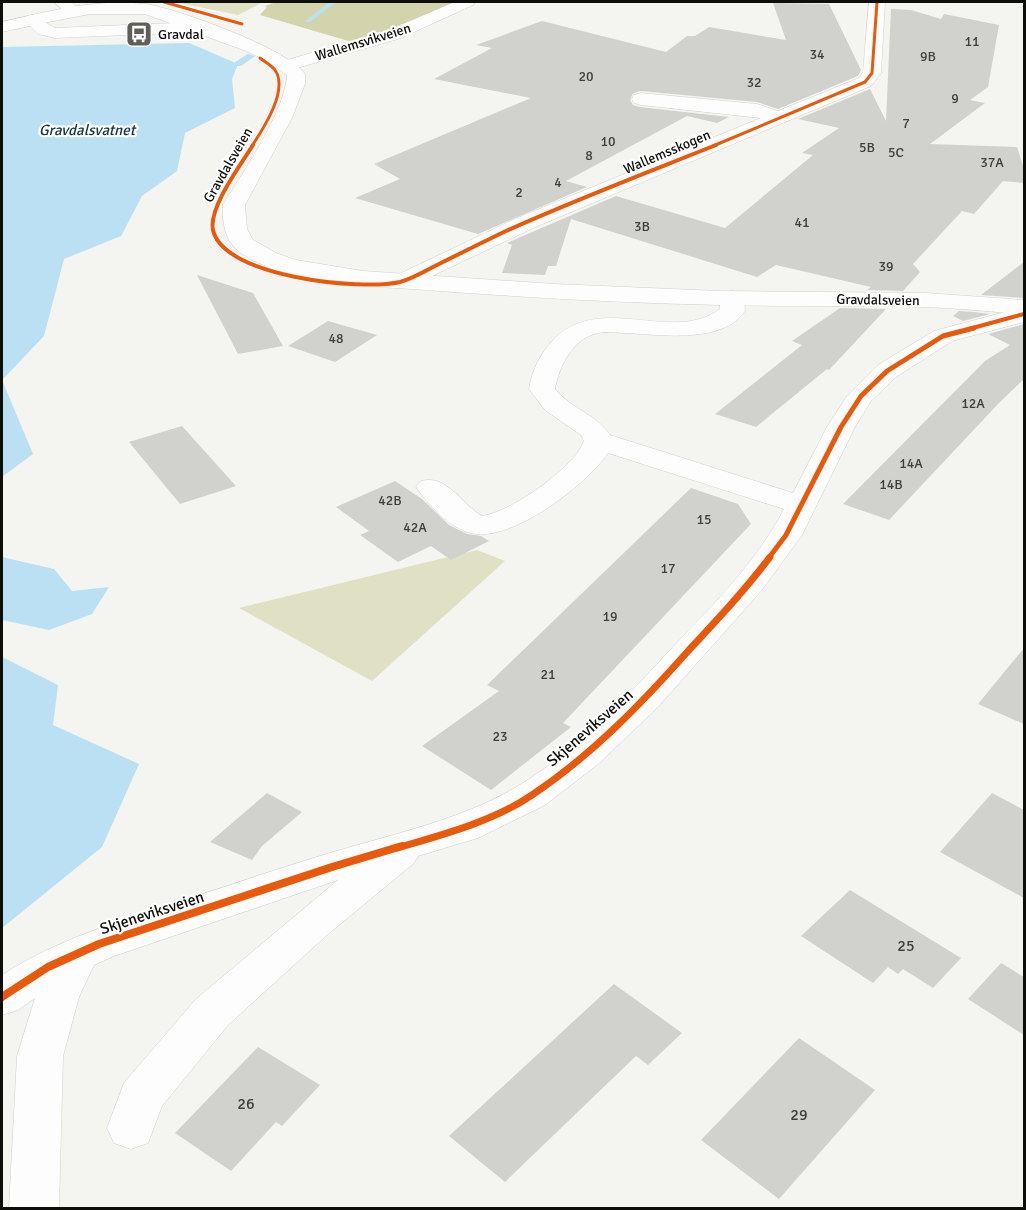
<svg xmlns="http://www.w3.org/2000/svg" width="1026" height="1210" viewBox="0 0 1026 1210" font-family="Signika,sans-serif">
<style>
.green{fill:#e0e1c4}
.forest{fill:#d3d3ad}
.water{fill:#bbe0f4}
.lines{fill:none;stroke-linecap:round;stroke-linejoin:round}
.stream{fill:#bbe0f4;fill-rule:evenodd}
.building{fill:#d1d1ce}
.street-casing{stroke:#d0d0cd;stroke-width:1}
.secondary-casing{stroke:#d0d0cd;stroke-width:1}
.street{fill:#fdfdfd;fill-rule:evenodd}
.secondary{fill:#fdfdfd;fill-rule:evenodd}
.cycleway-far4-casing{stroke:#fff;stroke-width:5}
.cycleway-far3-casing{stroke:#fff;stroke-width:6}
.cycleway-far2-casing{stroke:#fff;stroke-width:8}
.cycleway-far1-casing{stroke:#fff;stroke-width:10}
.cycleway-casing{stroke:#fff;stroke-width:12}
.cycleway-far4{stroke:#e8590c;stroke-width:3}
.cycleway-far3{stroke:#e8590c;stroke-width:4}
.cycleway-far2{stroke:#e8590c;stroke-width:5}
.cycleway-far1{stroke:#e8590c;stroke-width:7}
.cycleway{stroke:#e8590c;stroke-width:8}
.labels{text-anchor:middle;dominant-baseline:central;stroke-width:4.5;stroke-linejoin:round;paint-order:stroke}
.far-poi-label{font-size:14px;fill:#0d0d0a;stroke:#fff;text-anchor:start}
.number-label{font-size:14px;fill:#3e3e3b}
.far-street-label{font-size:14px;fill:#0d0d0a;stroke:#fff}
.far-water-label{font-size:15px;font-style:italic;fill:#133242;stroke:#fff}
.street-label{font-size:16px;fill:#0d0d0a;stroke:#fff}
.near-number-label{font-size:16px;fill:#3e3e3b}
</style>
<rect width="100%" height="100%" fill="#f4f4f0"/>
<!-- green -->
<path class="green" d="M175,2H263L238,15Z
M477,550L505,561L372,681L239,608Z"/>
<!-- forest -->
<path class="forest" d="M276,2H454L388,32L352,42L260,15L267,7L265,6Z"/>
<!-- water -->
<path class="water" d="M189,43L238,64L232,79L235,108L185,133L177,171L142,196L121,236L64,259L44,336L2,380L33,454L2,477V47Z
M2,557L54,569L72,591L109,587L92,614L49,630L2,620Z
M2,657L58,685L53,725L139,764L102,847L2,928Z"/>
<g class="lines">
<!-- stream -->
<path class="stream" d="M330,2H336L310,22H306V20Z
M248,54L255,56L241,66H235V62Z"/>
</g>
<!-- building -->
<path class="building" d="M773,3L829,4L861,70L858,76L778,109L757,102L641,91L633,93L630,100L633,105L640,107L729,117L717,123L687,116L566,181L587,187L478,234L355,198L400,179L374,164L531,98L434,79L492,48L476,45L542,21L666,52L687,36H695L709,27L786,40Z
M891,9L911,10L941,19L944,14L999,25L988,87L970,100L985,103L930,144L1017,147L1024,169V183L1003,181L974,214L962,211L913,264L920,272L903,291L867,290L871,287L776,265L757,277L571,219L556,266H548L545,275L502,273L512,245L507,243L616,196L725,228L813,155L802,153L839,128L798,119L870,89L886,121Z
M1024,262V298L981,295Z
M197,275L253,293L283,346L238,354Z
M840,308L886,309L829,370L827,369L756,427L715,414L802,345L792,341Z
M959,311L974,312L990,314L963,321L953,316Z
M328,321L377,335L335,362L288,346Z
M1024,324V379L999,403L889,520L843,504L985,361L1010,345L988,334Z
M182,426L236,486L180,504L129,442Z
M395,481L422,499L449,525L467,534L481,536L489,541L451,560L431,546L398,562L360,535L369,531L336,507Z
M691,488L738,504L751,524L563,723L571,727L491,790L422,746L499,691L487,685Z
M1024,648V724L978,704Z
M267,793L302,812L262,846L252,860L210,842Z
M992,793L1024,810V898L940,852Z
M850,890L961,958L933,988L903,969L898,974L888,967L873,983L801,936Z
M1001,963L1024,977V1035L968,999Z
M614,984L682,1033L648,1065L636,1056L505,1182L449,1136Z
M799,1038L875,1090L779,1199L701,1140Z
M258,1047L320,1085L282,1126L276,1122L231,1171L175,1133Z"/>
<g class="lines">
<defs>
<path id="street" d="M54,2H71L80,10L78,13H66Z
M455,2H475L473,5L401,38L290,70L284,69L281,65L284,61L389,30Z
M869,2H885L881,73L871,86L533,228L411,286L403,288L395,286L391,281L395,276L517,218L761,118L641,105L634,103L632,99L634,95L641,93L757,104L778,111L859,78L863,72Z
M33,15L55,28L199,22L207,27L199,32L55,38L38,34L30,26L2,32V22Z
M732,291L741,293L744,298L745,311C723,344 661,335 626,333C618,333 607,331 598,333C573,338 559,366 555,389C570,408 596,414 610,435L793,493L827,427L847,396L878,365L934,331L1024,307V322L952,341L896,377L871,401L855,427L802,535L761,591L657,708L597,765L545,805L478,838L418,856L414,863L327,935L228,1025L162,1106L148,1143L131,1149L114,1143L107,1128L124,1083L196,999L338,880L114,956L94,965L79,997L63,1056L59,1208H9L17,1056L35,998L18,1010L2,1015V975C58,939 120,921 184,900C240,882 297,862 354,846C410,830 468,816 518,786C576,751 626,698 672,648C713,605 756,563 784,509L608,453C587,484 517,538 477,534C453,532 429,506 416,487L421,481C447,474 460,503 482,516C511,512 574,468 584,441L581,435L545,410L529,389C532,370 540,354 553,340C601,291 672,345 720,309V298L723,293Z"/>
<path id="secondary" d="M118,2C127,3 137,3 146,4C178,9 288,49 305,74V84L292,118L245,205L247,229L253,240L276,253L296,260L363,271L555,284L720,291L926,293L1024,300V314C991,312 958,308 925,307C857,305 789,307 721,305C627,303 534,298 440,291C382,286 290,287 241,253C225,242 222,223 223,205C243,172 285,112 287,75L267,61L246,51L145,14H90L33,25L25,20L27,16L75,6Z"/>
</defs>
<!-- street casing -->
<use href="#street" class="street-casing"/>
<!-- secondary casing -->
<use href="#secondary" class="secondary-casing"/>
<!-- street -->
<use href="#street" class="street"/>
<!-- secondary -->
<use href="#secondary" class="secondary"/>
<defs>
<path id="cycleway-far4" d="M164,2L242,24
M252,146C263,129 289,90 275,70C271,65 265,62 260,58
M713,146L865,82L872,73L877,2"/>
<path id="cycleway-far3" d="M253,145C242,163 208,208 213,230C223,277 361,291 400,282C411,279 422,273 433,267C457,255 481,243 506,231C575,200 646,173 716,145
M969,329L1024,314"/>
<path id="cycleway-far2" d="M768,559L786,535L841,427L861,396L887,371L943,336L974,328"/>
<path id="cycleway-far1" d="M397,848C442,835 494,821 532,795C592,755 642,703 689,650C717,620 745,590 770,557"/>
<path id="cycleway" d="M2,997L48,967L99,944L332,867L402,846"/>
</defs>
<!-- cycleway-far4 casing -->
<use href="#cycleway-far4" class="cycleway-far4-casing"/>
<!-- cycleway-far3 casing -->
<use href="#cycleway-far3" class="cycleway-far3-casing"/>
<!-- cycleway-far2 casing -->
<use href="#cycleway-far2" class="cycleway-far2-casing"/>
<!-- cycleway-far1 casing -->
<use href="#cycleway-far1" class="cycleway-far1-casing"/>
<!-- cycleway casing -->
<use href="#cycleway" class="cycleway-casing"/>
<!-- cycleway-far4 -->
<use href="#cycleway-far4" class="cycleway-far4"/>
<!-- cycleway-far3 -->
<use href="#cycleway-far3" class="cycleway-far3"/>
<!-- cycleway-far2 -->
<use href="#cycleway-far2" class="cycleway-far2"/>
<!-- cycleway-far1 -->
<use href="#cycleway-far1" class="cycleway-far1"/>
<!-- cycleway -->
<use href="#cycleway" class="cycleway"/>
</g>
<!-- icons -->
<defs>
<symbol id="bus-square" viewBox="-11 -11 22 22"><rect x="-9" y="-9" width="18" height="18" rx="4" fill="#5e5e5a" stroke="#fff"/><path d="M-5-6H5V4H4V6H2V4H-2V6H-4V4H-5ZM-3.5-4V0h7V-4ZM-3.5 1.2v1.5H-2V1.2ZM2 1.2v1.5H3.5V1.2Z" fill="#fff"/></symbol>
</defs>
<g fill-rule="evenodd">
<use href="#bus-square" x="124" y="19" width="30" height="30"/>
</g>
<g class="labels">
<!-- far-poi labels -->
<g class="far-poi-label">
<text x="158" y="34">Gravdal</text>
</g>
<!-- number labels -->
<g class="number-label">
<text x="972" y="41">11</text>
<text x="817" y="54">34</text>
<text x="928" y="56">9B</text>
<text x="586" y="76">20</text>
<text x="754" y="82">32</text>
<text x="955" y="98">9</text>
<text x="906" y="123">7</text>
<text x="608" y="141">10</text>
<text x="867" y="147">5B</text>
<text x="896" y="152">5C</text>
<text x="589" y="155">8</text>
<text x="992" y="162">37A</text>
<text x="558" y="182">4</text>
<text x="519" y="192">2</text>
<text x="802" y="222">41</text>
<text x="642" y="226">3B</text>
<text x="886" y="266">39</text>
<text x="336" y="338">48</text>
<text x="973" y="403">12A</text>
<text x="911" y="463">14A</text>
<text x="891" y="484">14B</text>
<text x="390" y="500">42B</text>
<text x="704" y="519">15</text>
<text x="415" y="527">42A</text>
<text x="668" y="568">17</text>
<text x="610" y="616">19</text>
<text x="548" y="674">21</text>
<text x="500" y="736">23</text>
</g>
<!-- far-street labels -->
<g class="far-street-label">
<text transform="translate(363 42) rotate(-17)">Wallemsvikveien</text>
<text transform="translate(667 152) rotate(-23)">Wallemsskogen</text>
<text transform="translate(228 165) rotate(-60)">Gravdalsveien</text>
<text transform="translate(878 300) rotate(1)">Gravdalsveien</text>
</g>
<!-- far-water labels -->
<g class="far-water-label">
<text x="87" y="130">Gravdalsvatnet</text>
</g>
<!-- street labels -->
<g class="street-label">
<text transform="translate(590 728) rotate(-41)">Skjeneviksveien</text>
<text transform="translate(152 913) rotate(-18)">Skjeneviksveien</text>
</g>
<!-- near-number labels -->
<g class="near-number-label">
<text x="906" y="946">25</text>
<text x="246" y="1104">26</text>
<text x="799" y="1115">29</text>
</g>
</g>
<!-- border -->
<rect width="1026" height="1210" fill="none" stroke="#0d0d0a" stroke-width="6"/>
</svg>
